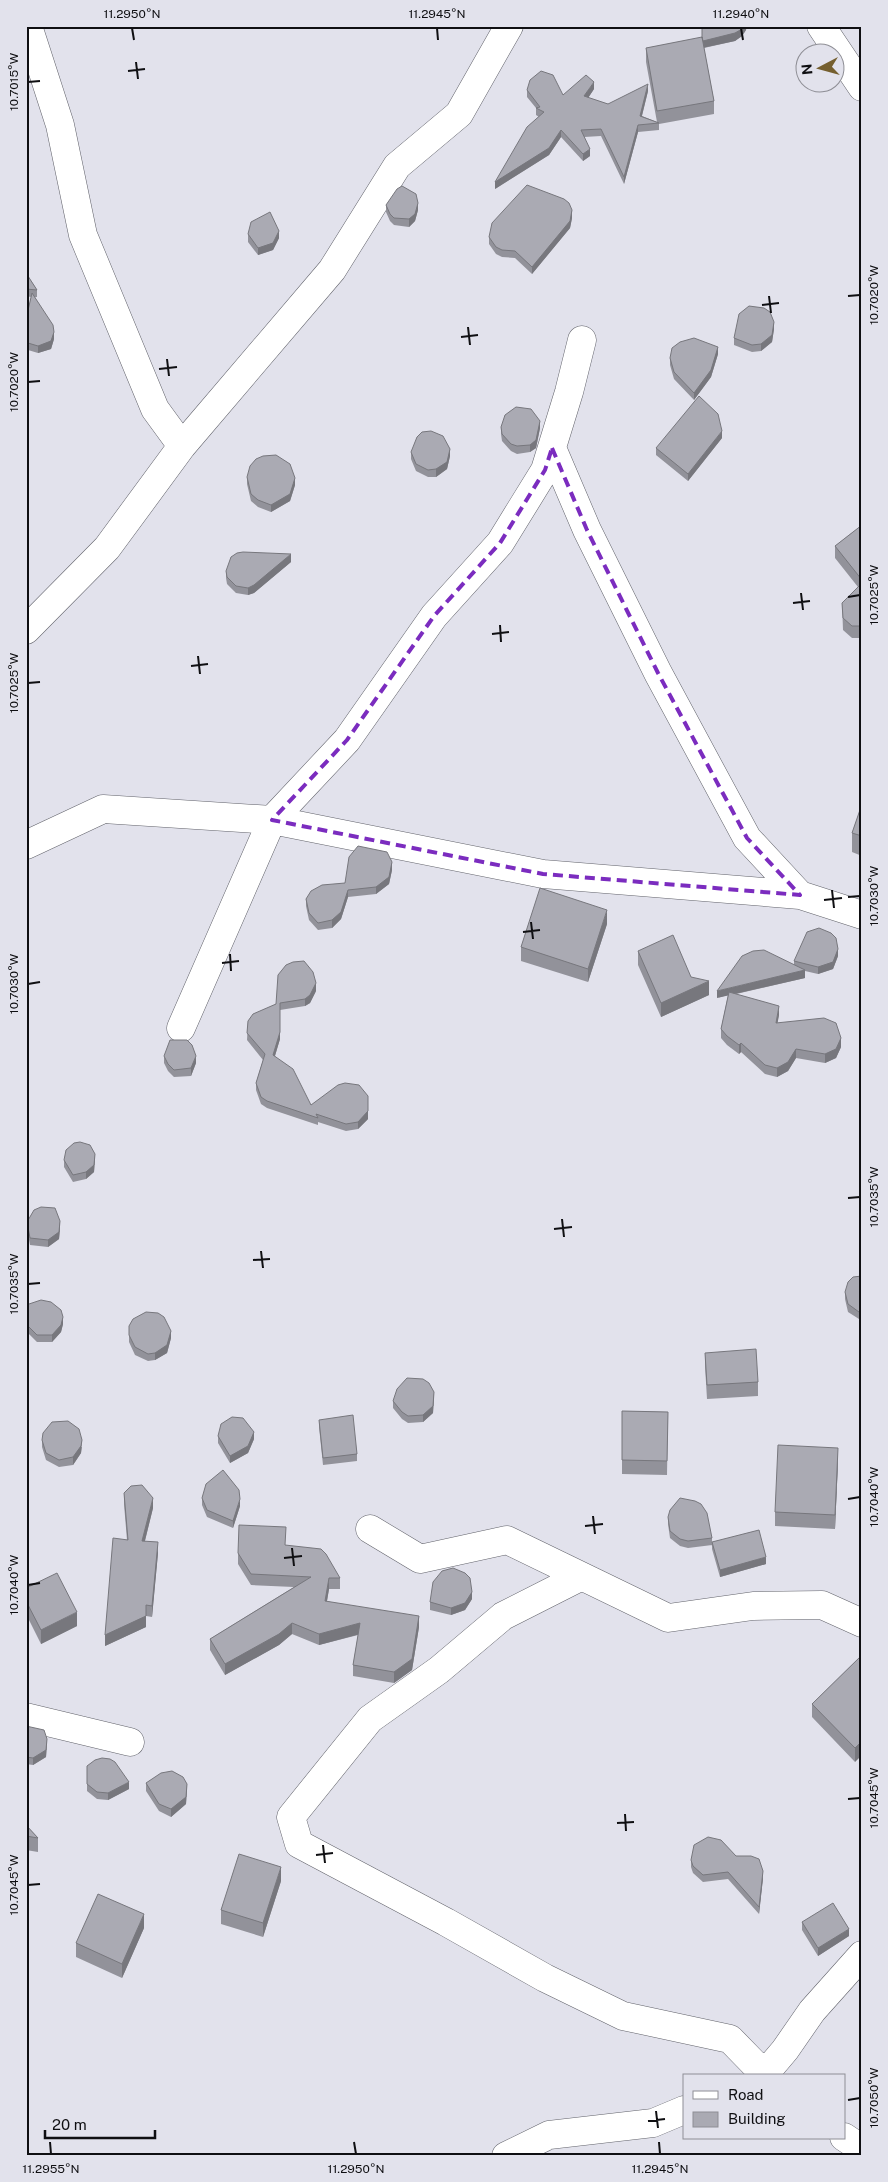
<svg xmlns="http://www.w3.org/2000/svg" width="888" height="2182" viewBox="0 0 888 2182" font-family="'Public Sans',sans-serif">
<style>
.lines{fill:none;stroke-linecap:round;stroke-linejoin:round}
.minor-casing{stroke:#62636b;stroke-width:29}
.minor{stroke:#fff;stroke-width:28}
.wall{fill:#92929a}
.shaded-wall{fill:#77777d}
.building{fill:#aaaab3;stroke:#77777d}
.marked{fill:none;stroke:#7b2cbf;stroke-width:4;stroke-dasharray:10 6;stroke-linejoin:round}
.ticks{fill:none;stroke:#0f0f12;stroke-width:2}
.neatline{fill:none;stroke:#0f0f12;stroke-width:2}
.ticks-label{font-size:12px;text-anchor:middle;fill:#0f0f12}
</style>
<rect width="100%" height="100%" fill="#e2e2ec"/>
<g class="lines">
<defs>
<path id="minor" d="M28,26L60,125L83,235L155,409L182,446
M821,26L862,87
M552,448L587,530L658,673L747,838L800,895
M26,630L107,548L182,446L332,270L397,166L459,114L509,26
M26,845L103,809L272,820L543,874L800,895L862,915
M181,1028L272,820L347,740L434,616L500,543L545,470L569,392L582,340
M370,1529L420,1559L507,1540L668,1618L753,1606L822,1605L862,1623
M580,1577L503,1616L439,1670L370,1719L291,1817L299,1844L446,1922L545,1978L623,2016L730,2039L766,2076
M26,1717L130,1742
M763,2076L785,2050L812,2011L862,1955
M844,2137L862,2149
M506,2156L549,2135L653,2123L684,2110"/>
</defs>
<!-- minor casing -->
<use href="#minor" class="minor-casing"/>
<!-- minor -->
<use href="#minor" class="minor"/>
</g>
<!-- wall -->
<path class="wall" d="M746,30L742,36L735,41L704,48L714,101V114L659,124V130L638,132L624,184L601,136L584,137L590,156L583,161L561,137L549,155L495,189L539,117L536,115V108L527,97V90L563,95L594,89L588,98L608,104L648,91L642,116L657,122L646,62V48Z
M386,205L418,210L415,221L409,227L394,225L390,221L386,212Z
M572,218L570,228L532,274L515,258L502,257L496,254L489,244V237Z
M248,234L279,238L273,250L258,255L248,242Z
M26,273L37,290V297H35L54,339L51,349L38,353L28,350L26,346V319L31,297L26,296Z
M774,329L772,342L761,351L752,352L734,345V338Z
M718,354L711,377L694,400L674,379L670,365V358Z
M501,427L540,428L536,448L530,452L517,454L511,451L502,441L501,434Z
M722,438L688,481L656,455V448Z
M411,452L450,456L447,469L436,477H428L416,471L411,459Z
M247,477L295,485L290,501L271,512L258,507L251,501L247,484Z
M862,525V638H852L843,630L842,603L858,587L835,558V546Z
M291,562L254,593L248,595L236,593L227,584L226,578V571Z
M862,804V856L852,852V833Z
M392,870L389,884L376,894L348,897L341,919L332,928L318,930L309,920L306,906V899L345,883Z
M607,924L588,982L521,961V947Z
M638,951L709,995L661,1017L638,965Z
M838,956L833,969L818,974L805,971V978L736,994L779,1015L777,1023L841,1047L836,1058L825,1063L796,1058L788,1071L777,1077L765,1074L741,1052L739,1054L727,1045L721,1038V1029L728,995L717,998L794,965V961Z
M316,991L310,1003L305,1006L280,1010V1039L275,1056L311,1105L368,1103V1119L358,1129L346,1131L318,1122V1125L267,1108L261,1104L256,1090V1083L263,1060L247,1040L248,1021L276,1004Z
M164,1056L196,1063L191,1076L174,1077L168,1071L164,1063Z
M64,1160L95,1161L94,1172L86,1179L73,1182L64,1167Z
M27,1222L60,1228L59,1239L48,1247L30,1245L27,1229Z
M862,1276V1319H859L848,1312L845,1299V1292Z
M26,1305L63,1324L61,1332L52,1342H37L28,1333Z
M129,1326L171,1338L167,1353L155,1360L148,1361L135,1355L129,1342Z
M705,1353L758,1382V1396L707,1399L705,1366Z
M434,1399L433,1413L423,1422L408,1423L402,1419L393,1408V1401Z
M622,1411L668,1412L667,1475L622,1474Z
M319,1420L357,1454V1461L323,1465L319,1427Z
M218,1436L254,1439L248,1453L230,1463L218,1443Z
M42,1440L82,1447L81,1453L73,1465L59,1467L46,1460L42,1447Z
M838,1462L835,1529L775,1526V1512Z
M124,1493L153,1508L145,1541L158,1553L152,1617L146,1616V1627L105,1646L127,1540L124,1504Z
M202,1498L240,1506L233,1528L207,1517L202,1505Z
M668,1517L712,1538V1545L688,1548L680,1546L670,1538L668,1524Z
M712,1542L766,1564L720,1577L712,1549Z
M285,1545L340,1578V1589H329L327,1601L419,1627L412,1670L394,1683L353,1676V1665L358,1635L319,1645L292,1634L279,1645L225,1675L210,1650V1639L294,1587L251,1585L238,1564V1553Z
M26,1588L77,1626L41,1644L26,1614Z
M472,1599L465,1610L451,1615L430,1610V1602Z
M862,1655L855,1762L812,1717V1704Z
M26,1726L47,1746L46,1757L33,1765L26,1764Z
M87,1766L129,1789L108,1800L97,1799L87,1791Z
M146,1783L187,1791L186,1804L171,1817L159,1811L146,1791Z
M26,1825L38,1838V1852L26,1850Z
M736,1856L763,1878L759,1914L728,1879L703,1882L693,1873L691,1867V1860Z
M281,1881L263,1937L221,1924V1910Z
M802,1922L849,1936L818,1956L802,1930Z
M144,1928L122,1978L76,1957V1943Z"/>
<!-- shaded-wall -->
<path class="shaded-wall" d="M744,26H747L746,30L742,36L735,41L702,48V41Z
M594,82V89L584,104V96Z
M648,84V91L640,123V116Z
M638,125V132L624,184V177Z
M561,130V137L549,155L495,189V182Z
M590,149V156L583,161V154Z
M418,203V210L415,221L409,227V219Z
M572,210V218L570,228L532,274V267Z
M279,231V238L273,250L258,255V248Z
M774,322V329L772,342L761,351V344Z
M54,332V339L51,349L38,353V346Z
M718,347V354L711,377L694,400V393Z
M540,421V428L536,448L530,452V445Z
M722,431V438L688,481V474Z
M450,449V456L447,469L436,477V469Z
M295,478V485L290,501L271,512V505Z
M291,554V562L254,593L248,595V588Z
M392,862V870L389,884L376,894V887Z
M348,890V897L341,919L332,928V920Z
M607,910V924L588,982V969Z
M838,949V956L833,969L818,974V967Z
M805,970V978L717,998V991Z
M709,981V995L661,1017V1003Z
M316,983V991L310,1003L305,1006V999Z
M779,1006V1015L776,1032V1023Z
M280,1032V1039L273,1062V1055Z
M841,1038V1047L836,1058L825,1063V1054Z
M741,1043V1052L739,1054V1045Z
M796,1049V1058L788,1071L777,1077V1068Z
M196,1056V1063L191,1076V1068Z
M368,1096V1119L358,1129V1122Z
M95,1154L94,1172L86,1179V1172Z
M60,1221V1228L59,1239L48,1247V1240Z
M63,1317V1324L61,1332L52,1342V1335Z
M171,1331V1338L167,1353L155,1360V1353Z
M434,1392L433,1413L423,1422V1415Z
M254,1432V1439L248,1453L230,1463V1456Z
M82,1440L81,1453L73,1465V1457Z
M838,1448V1462L835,1529V1515Z
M153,1498V1508L142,1552V1541Z
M240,1499V1506L233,1528V1521Z
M158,1542V1553L152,1617V1606Z
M766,1557V1564L720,1577V1570Z
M329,1578V1589L325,1612V1601Z
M472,1592V1599L465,1610L451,1615V1608Z
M146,1605V1627L105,1646V1635Z
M77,1612V1626L41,1644V1630Z
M419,1616V1627L412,1670L394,1683V1672Z
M292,1623V1634L279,1645L225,1675V1664Z
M360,1623V1634L319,1645V1634Z
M47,1739L46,1757L33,1765V1758Z
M862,1741V1755L855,1762V1748Z
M129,1782V1789L108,1800V1793Z
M187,1784L186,1804L171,1817V1809Z
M281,1867V1881L263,1937V1923Z
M763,1871V1878L759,1914V1907Z
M144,1914V1928L122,1978V1964Z
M849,1929V1936L818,1956V1948Z"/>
<!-- building -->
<path class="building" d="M702,26H744L742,29L735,33L703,41L702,37V38Z
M702,37L714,101L657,111L646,48Z
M541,71L553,75L563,95L586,75L594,82L584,96L608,104L648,84L640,116L659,123L638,125L624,177L601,129L581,130L590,149L583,154L561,130L549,148L495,182L527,127L544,112L536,108L540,107L527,90L530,80Z
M527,185L564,199L569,203L572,210L570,221L532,267L515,251L502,250L496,247L489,237L492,223Z
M402,186L416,194L418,203L415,214L409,219L394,218L390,214L386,205L397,189Z
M270,212L279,231L273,243L258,248L248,234L251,222Z
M26,273L37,290L26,289Z
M32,293L53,325L54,332L51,341L38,346L28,343L26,339V319Z
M749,306L764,308L770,312L774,322L772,335L761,344L752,345L734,338L739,314Z
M694,338L718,347L711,370L694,393L674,372L670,358L672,348L680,342Z
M699,396L718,414L722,431L688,474L656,448Z
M516,407L531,409L540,421L536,440L530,445L517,446L511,444L502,434L501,427L505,415Z
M431,431L443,436L450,449L447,462L436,469L428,470L416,464L411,452L417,437L422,432Z
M276,455L290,464L295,478L290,494L271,505L258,500L251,494L247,477L250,466L256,459L263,456Z
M862,525V580L835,546Z
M243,552L291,554L254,585L248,588L236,586L227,577L226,571L231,557L237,553Z
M862,583V626H852L843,618L842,603Z
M862,804V836L852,833Z
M358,846L387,852L392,862L389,877L376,887L348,890L341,912L332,920L318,923L309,913L306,899L311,891L322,885L345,883L349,857Z
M540,888L607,910L588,969L521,947Z
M819,928L831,933L836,938L838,949L833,962L818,967L794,961L807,932Z
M673,935L691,977L709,981L661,1003L638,951Z
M764,950L805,970L717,991L742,956L753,951Z
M304,961L313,972L316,983L310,995L305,999L280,1003V1032L273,1055L293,1069L311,1105L338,1085L345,1083L359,1085L368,1096V1111L358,1122L346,1124L316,1114L318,1118L267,1101L261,1097L256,1083L265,1054L247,1033L248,1021L253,1014L276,1004L278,975L286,965L293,962Z
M729,992L779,1006L776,1023L824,1018L836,1023L841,1038L836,1049L825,1054L796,1049L788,1062L777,1068L765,1065L741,1043L739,1045L727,1036L721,1029Z
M170,1040H187L192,1045L196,1056L191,1068L174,1070L168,1064L164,1056Z
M80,1142L90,1145L95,1154L94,1165L86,1172L73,1175L64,1160L66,1150L74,1143Z
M41,1207L55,1208L60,1221L59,1232L48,1240L30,1238L27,1222L34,1210Z
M862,1276V1312H859L848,1304L845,1292L848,1282L853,1277Z
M41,1300L51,1302L61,1310L63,1317L61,1325L52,1335H37L28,1326L26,1305Z
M146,1312L158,1313L164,1317L171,1331L167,1345L155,1353L148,1354L135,1347L129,1335V1326L133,1319Z
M756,1349L758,1382L707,1385L705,1353Z
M407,1378L423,1379L429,1383L434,1392L433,1406L423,1415L408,1416L402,1412L393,1401L397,1389Z
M622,1411L668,1412L667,1461L622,1460Z
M353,1415L357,1454L323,1458L319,1420Z
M232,1417L243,1418L254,1432L248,1446L230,1456L218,1436L221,1424Z
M68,1421L79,1429L82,1440L81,1446L73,1457L59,1460L46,1453L42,1440L43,1433L52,1422Z
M778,1445L838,1448L835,1515L775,1512Z
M223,1470L239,1490L240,1499L233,1521L207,1510L202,1498L206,1484Z
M142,1485L153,1498L142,1541L158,1542L152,1606L146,1605V1616L105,1635L113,1538L128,1540L124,1493L131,1486Z
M680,1498L695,1501L701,1504L707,1513L712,1538L688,1541L680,1539L670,1531L668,1517L670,1510Z
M239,1525L286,1527L285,1545L321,1549L326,1554L340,1578H329L325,1601L419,1616L412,1659L394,1672L353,1665L360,1623L319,1634L292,1623L279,1634L225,1664L210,1639L311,1577L251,1574L238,1553Z
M759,1530L766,1557L720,1570L712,1542Z
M453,1568L465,1573L470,1578L472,1592L465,1603L451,1608L430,1602L433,1582L442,1571Z
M57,1573L77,1612L41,1630L26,1601V1588Z
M862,1655V1741L855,1748L812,1704Z
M26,1726L44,1730L47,1739L46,1750L33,1758L26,1757Z
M102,1758L110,1759L115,1762L129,1782L108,1793L97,1792L87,1784V1766L95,1760Z
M172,1771L183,1777L187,1784L186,1797L171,1809L159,1804L146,1783L161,1773Z
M26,1825L38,1838L26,1836Z
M708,1837L721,1840L736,1856H751L759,1859L763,1871L759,1907L728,1872L703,1875L693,1866L691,1860L694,1845Z
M239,1854L281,1867L263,1923L221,1910Z
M98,1894L144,1914L122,1964L76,1943Z
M833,1903L849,1929L818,1948L802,1922Z"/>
<!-- marked area -->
<path class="marked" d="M552,448L587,530L658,673L747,838L800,895L543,874L272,820L347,740L434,616L500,543L545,470Z"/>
<!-- ticks -->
<path class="ticks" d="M132,28L134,40M437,28L438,40M741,28L743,40M136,62L138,79M128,71L145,69M28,82L40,81M769,296L771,313M848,296L860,295M762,305L779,303M468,327L470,345M461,337L478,335M167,359L169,376M159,369L177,367M28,382L40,381M801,593L803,610M848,597L860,595M793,603L810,601M500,625L501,642M492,634L509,632M198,656L200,674M191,666L208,664M28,683L40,682M832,890L834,908M848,897L860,896M824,900L842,898M531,922L533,939M523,932L540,930M230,954L231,971M222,963L239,961M28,984L40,982M848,1198L860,1197M562,1219L564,1237M554,1229L572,1227M261,1251L263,1268M253,1260L270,1259M28,1284L40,1283M848,1499L860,1497M593,1516L595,1534M585,1526L603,1524M292,1548L294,1566M284,1558L302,1556M28,1585L40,1583M848,1799L860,1798M625,1814L626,1831M617,1823L634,1822M323,1845L325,1863M316,1855L333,1853M28,1885L40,1884M848,2100L860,2098M656,2111L658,2128M648,2121L665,2119M50,2142L51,2154M354,2142L356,2154M659,2142L660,2154"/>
<!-- border -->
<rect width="888" height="2182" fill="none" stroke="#e2e2ec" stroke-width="55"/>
<!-- legend -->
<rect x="683" y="2074" width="162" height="65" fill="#e2e2ec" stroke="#8e8e95"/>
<rect x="693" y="2091" width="25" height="8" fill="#ffffff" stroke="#8e8e95"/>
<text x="728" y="2100" font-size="15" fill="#0f0f12">Road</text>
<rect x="693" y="2112" width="25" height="15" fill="#aaaab3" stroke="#8e8e95"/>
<text x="728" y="2124" font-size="15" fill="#0f0f12">Building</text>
<!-- north arrow -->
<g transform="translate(820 68) rotate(264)"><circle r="24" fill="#e2e2ec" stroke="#8e8e95"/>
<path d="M0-4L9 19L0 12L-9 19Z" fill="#755f2f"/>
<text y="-8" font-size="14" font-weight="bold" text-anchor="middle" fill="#0f0f12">N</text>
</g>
<!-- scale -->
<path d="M45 2130v8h110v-8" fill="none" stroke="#0f0f12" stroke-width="2.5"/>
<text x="52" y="2130" font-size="15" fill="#0f0f12" stroke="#e2e2ec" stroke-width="4" paint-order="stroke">20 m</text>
<rect x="28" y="28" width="832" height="2126" class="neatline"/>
<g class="ticks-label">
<text x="132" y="18">11.2950°N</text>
<text x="437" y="18">11.2945°N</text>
<text x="741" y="18">11.2940°N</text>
<text transform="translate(14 82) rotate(-90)" y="4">10.7015°W</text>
<text transform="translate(874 295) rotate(-90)" y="4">10.7020°W</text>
<text transform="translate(14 382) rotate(-90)" y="4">10.7020°W</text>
<text transform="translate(874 595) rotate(-90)" y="4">10.7025°W</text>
<text transform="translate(14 683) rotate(-90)" y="4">10.7025°W</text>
<text transform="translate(874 896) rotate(-90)" y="4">10.7030°W</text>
<text transform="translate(14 984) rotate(-90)" y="4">10.7030°W</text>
<text transform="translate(874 1197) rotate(-90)" y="4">10.7035°W</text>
<text transform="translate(14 1284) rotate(-90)" y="4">10.7035°W</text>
<text transform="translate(874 1497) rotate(-90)" y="4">10.7040°W</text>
<text transform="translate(14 1585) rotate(-90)" y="4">10.7040°W</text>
<text transform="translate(874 1798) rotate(-90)" y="4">10.7045°W</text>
<text transform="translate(14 1885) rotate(-90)" y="4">10.7045°W</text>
<text transform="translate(874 2098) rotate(-90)" y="4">10.7050°W</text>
<text x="51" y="2173">11.2955°N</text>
<text x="356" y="2173">11.2950°N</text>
<text x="660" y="2173">11.2945°N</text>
</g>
</svg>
